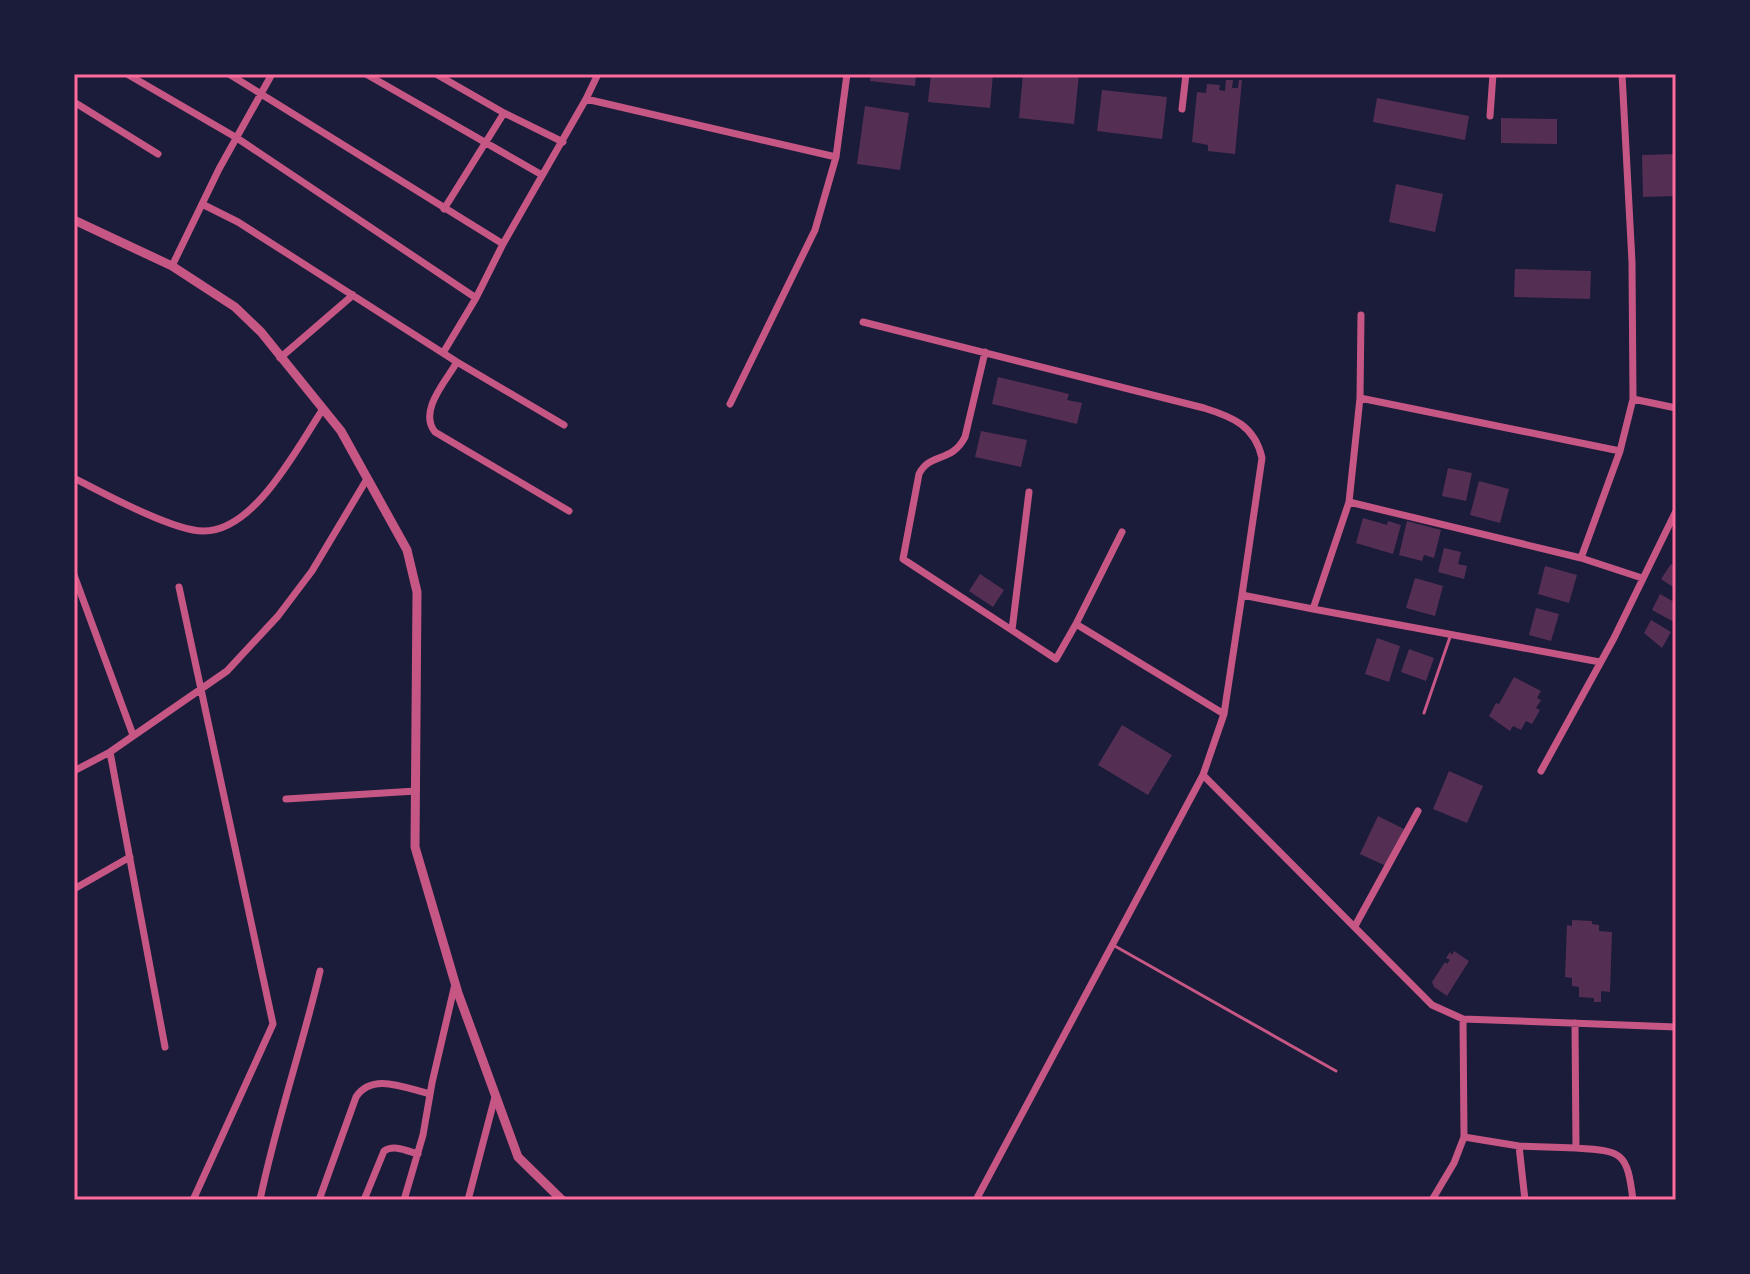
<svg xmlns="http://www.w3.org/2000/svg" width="1750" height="1274" viewBox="0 0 1750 1274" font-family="'Alegreya Sans',sans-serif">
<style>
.building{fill:#542f53}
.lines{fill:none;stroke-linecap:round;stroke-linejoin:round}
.service{stroke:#c65784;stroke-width:3}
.minor{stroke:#c65784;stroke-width:7}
.tertiary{stroke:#c65784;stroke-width:9}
.neatline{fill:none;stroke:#ff6b9d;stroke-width:3}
</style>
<rect width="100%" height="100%" fill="#1b1b3a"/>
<!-- building -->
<path class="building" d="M871,74H916L915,86L870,81Z
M931,74H993L990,108L928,102Z
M1023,74H1079L1074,124L1019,118Z
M1226,80H1233L1232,88H1238L1239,80H1242L1235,154L1208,151V145L1192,142L1197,92L1206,93L1207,84L1220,85L1219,90L1225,91Z
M1102,90L1167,97L1162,139L1097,131Z
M1377,98L1469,116L1465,140L1373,122Z
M865,106L909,113L900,170L857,164Z
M1501,118L1557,119V144L1501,143Z
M1676,154V196L1643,197L1642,155Z
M1396,184L1443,194L1435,232L1389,222Z
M1515,269L1591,271L1590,299L1514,297Z
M998,377L1069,394L1067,400L1082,403L1077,424L992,404Z
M981,431L1027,440L1021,467L975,457Z
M1448,468L1472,473L1466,501L1442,496Z
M1479,481L1509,489L1500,523L1470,515Z
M1363,518L1387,525L1388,521L1401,525L1393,554L1356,543Z
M1407,521L1441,530L1434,558L1424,555L1422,561L1399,555Z
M1444,548L1461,552L1458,564L1467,566L1464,579L1438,572Z
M1671,564L1676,568V589L1661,579Z
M1545,566L1577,575L1569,603L1538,594Z
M980,574L1004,590L993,607L969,591Z
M1415,578L1443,586L1435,616L1406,608Z
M1660,594L1676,603V623L1652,610Z
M1536,608L1559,614L1551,641L1529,635Z
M1651,620L1671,632L1662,648L1644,633Z
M1377,638L1400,646L1389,682L1365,674Z
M1409,649L1434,658L1426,681L1401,672Z
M1514,677L1541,691L1537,698L1541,700L1536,708L1540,710L1532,724L1526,721L1521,730L1513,726L1510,731L1489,716L1496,703L1499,704Z
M1122,725L1172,755L1148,795L1098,765Z
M1449,771L1483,786L1467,823L1433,809Z
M1378,816L1404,829L1386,866L1360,854Z
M1572,920L1592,921V924L1599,925V931L1612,932L1610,992L1601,991V1002H1594V998L1579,997V987L1572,986V978L1565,977L1567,925L1572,926Z
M1454,951L1469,961L1447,996L1434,987L1432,982L1445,962L1447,964L1450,960L1446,958L1450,952L1452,955Z"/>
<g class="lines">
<!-- service -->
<path class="service" d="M1424,713L1450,637
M1113,945L1336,1071"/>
<!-- minor -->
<path class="minor" d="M127,74L237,138L476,298L503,244L586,99
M229,74L503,244
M366,74L542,175
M436,74L504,113
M598,74L586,99L836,157L847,74
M74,102L158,154
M1182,109L1186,74
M1490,116L1493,74
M202,204L238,222L457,362L564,425
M444,209L504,113L563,142
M172,266L219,169L272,74
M1361,315L1360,398L1349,502L1313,609L1600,662
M863,322L1204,408C1233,417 1255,426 1262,458L1242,595
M985,352L965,437C952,463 930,452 919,474L903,559L1056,659L1076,624L1224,714
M443,353L476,298
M280,358L353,295
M457,362C446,381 418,411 435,432L569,511
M1360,398L1620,451
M1633,399L1676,408
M730,404L815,230L836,157
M74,478C103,493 173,531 203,531C255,532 298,446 323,409
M1349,502L1581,558L1620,451L1633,399L1632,262L1622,74
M1581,558L1642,578
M74,575L133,735
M179,587L273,1024L193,1200
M1076,624L1122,532
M1012,630L1029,492
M110,752L165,1047
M74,771L110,752L227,671L278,616L312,571L367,479
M1541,771L1614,638L1676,511
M1203,775L1224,714L1242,595L1313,609
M286,799L416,791
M74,889L130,857
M1355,926L1418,811
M1464,1137L1519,1146L1576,1148L1575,1023
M1519,1146L1525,1200
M1576,1148C1623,1151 1627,1152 1633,1200
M260,1200C276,1122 302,1048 320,971
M319,1200L356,1097C372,1072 405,1088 430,1094
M364,1200L384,1151C394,1144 407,1151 418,1154
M404,1200L423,1135L432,1083L455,984
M468,1200L495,1097
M976,1200L1203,775L1432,1005L1463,1019L1676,1027
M1432,1200L1454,1163L1464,1137L1463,1019"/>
<!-- tertiary -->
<path class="tertiary" d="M74,220L172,266L235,307L261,332L341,431L407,550L417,592L415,847L458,993L518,1157L562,1200"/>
</g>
<!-- border -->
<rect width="1750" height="1274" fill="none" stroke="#1b1b3a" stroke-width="152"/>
<rect x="76" y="76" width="1598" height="1122" class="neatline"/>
</svg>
